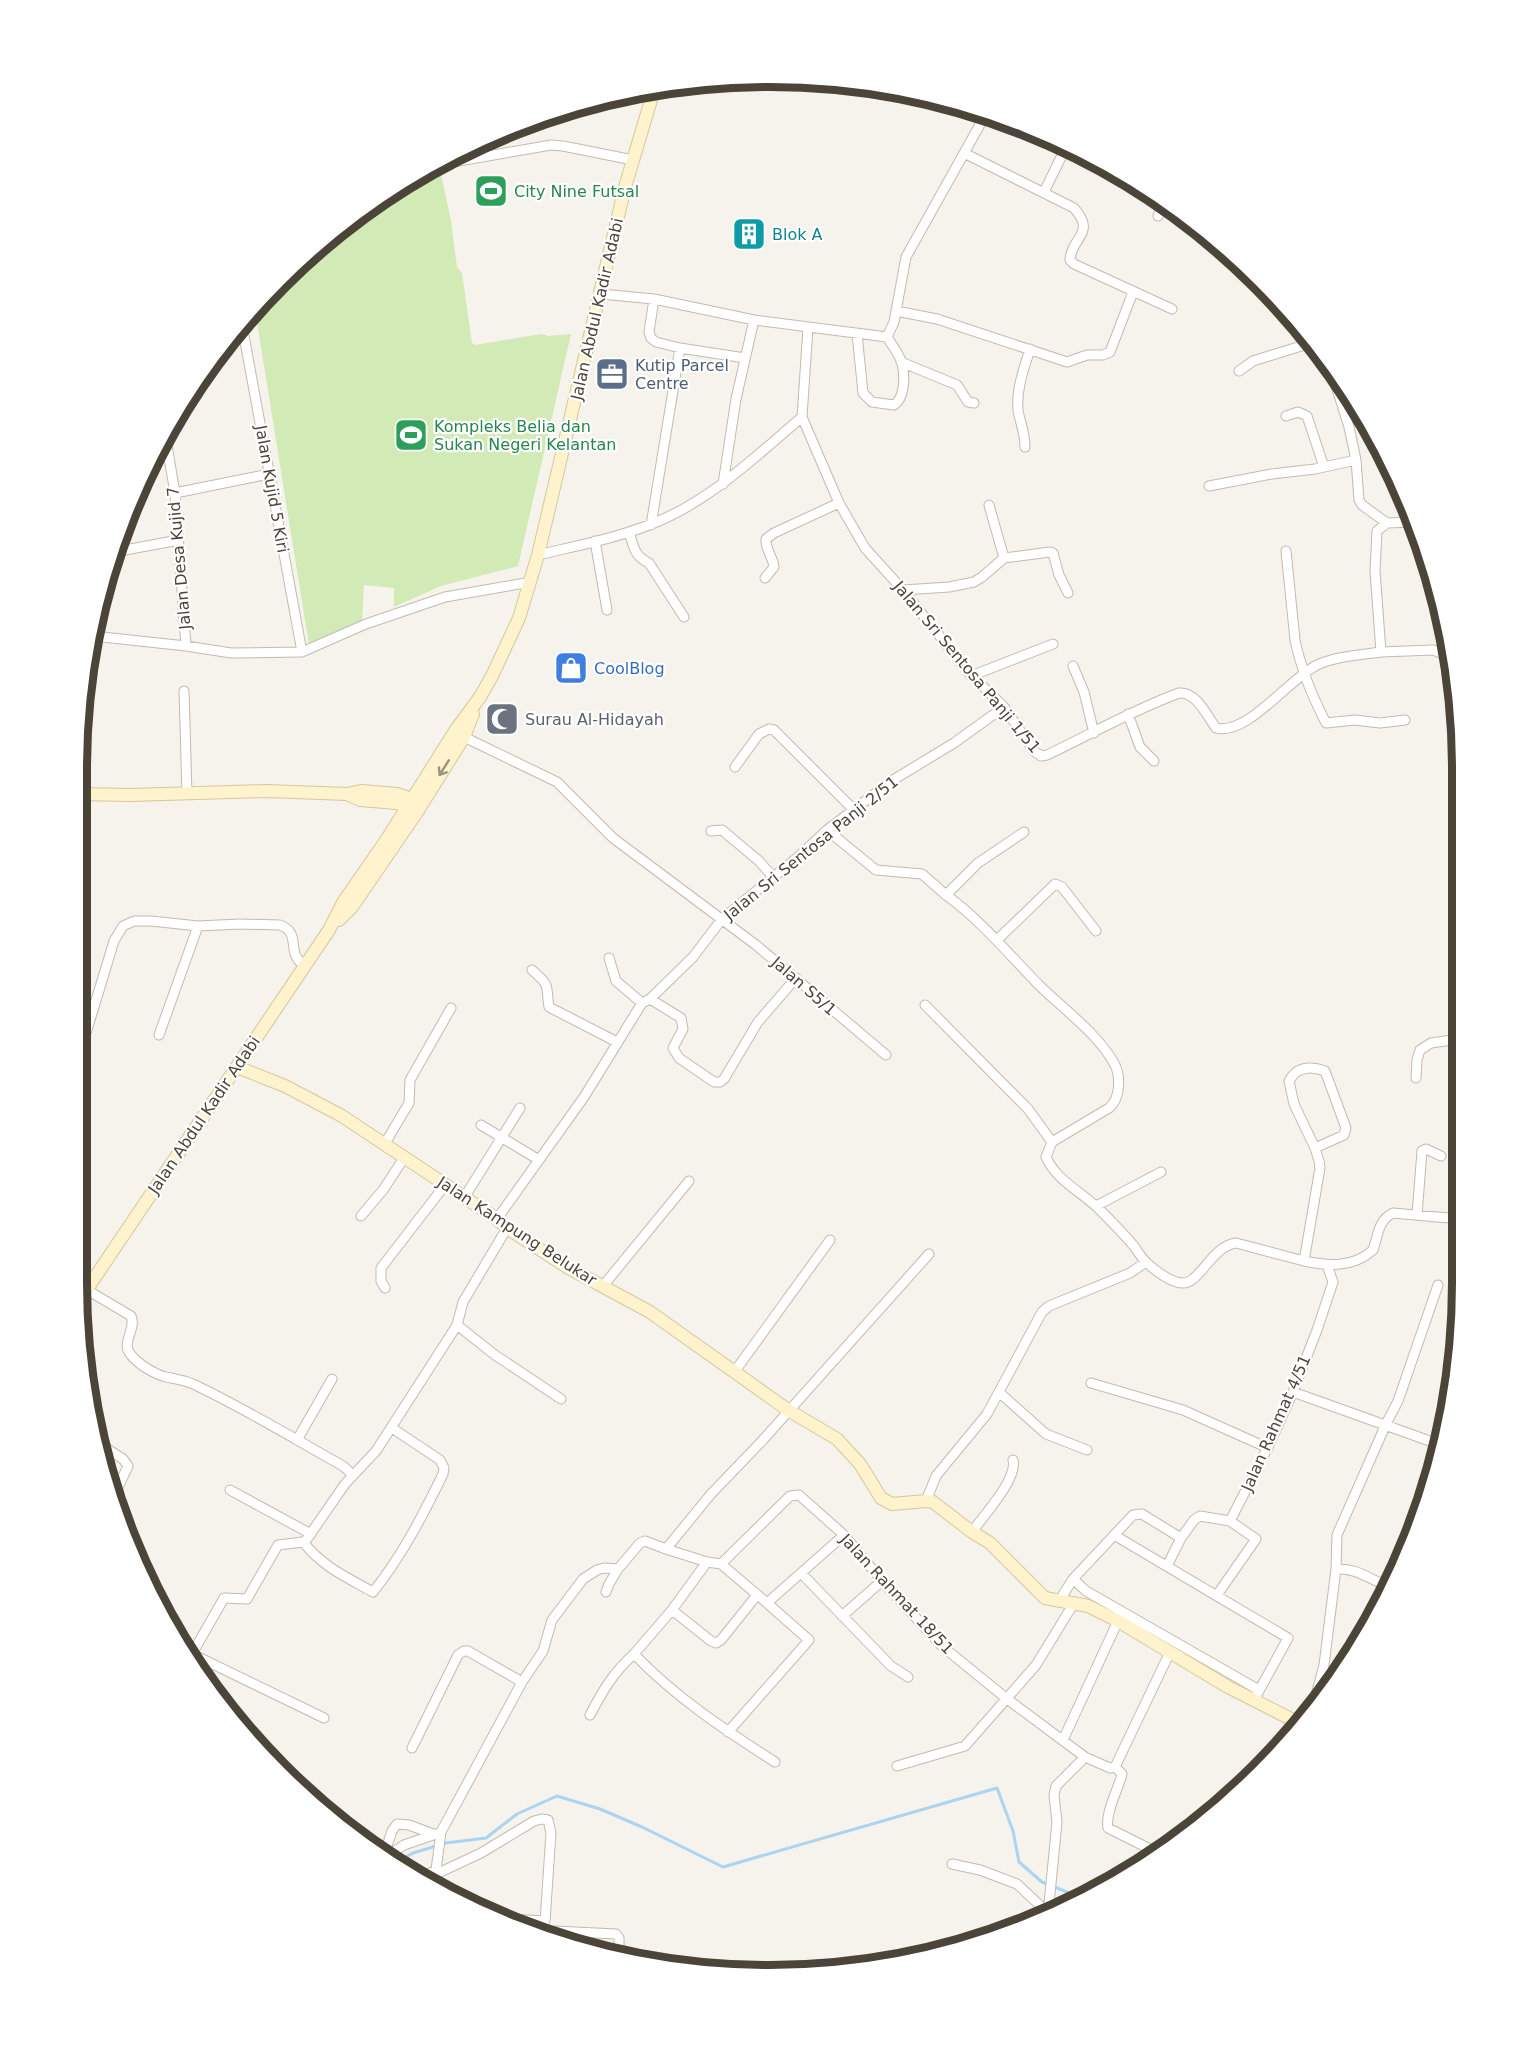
<svg xmlns="http://www.w3.org/2000/svg" width="1539" height="2052" viewBox="0 0 1539 2052" font-family="'DejaVu Sans',sans-serif">
<style>
.green{fill:#d2eab5}
.lines{fill:none;stroke-linecap:round;stroke-linejoin:round}
.stream{stroke:#a9d4f2;stroke-width:3}
.street-casing{stroke:#c2bbae;stroke-width:11}
.secondary-casing{stroke:#d6c79b;stroke-width:14}
.street{stroke:#fff;stroke-width:9}
.secondary{stroke:#fff3cd;stroke-width:12}
.oneway{stroke:#9c937c}
.labels{text-anchor:middle;dominant-baseline:central;stroke-width:4.5;stroke-linejoin:round;paint-order:stroke}
.leisure-label{font-size:16px;fill:#27864d;stroke:#fff;text-anchor:start}
.culture-label{font-size:16px;fill:#0d838f;stroke:#fff;text-anchor:start}
.street-label{font-size:16px;fill:#4b4439;stroke:#fff}
.service-label{font-size:16px;fill:#4e5e75;stroke:#fff;text-anchor:start}
.shop-label{font-size:16px;fill:#366cbe;stroke:#fff;text-anchor:start}
.worship-label{font-size:16px;fill:#5b616d;stroke:#fff;text-anchor:start}
.rim{fill:none;stroke:#4b4439;stroke-width:8}
</style>
<rect width="100%" height="100%" fill="#f6f3ec"/>
<!-- green -->
<path class="green" d="M441,174L451,221L457,267L462,273L472,343L475,345L541,334L548,336L571,334L518,566L441,586L394,607V588L364,585L362,622L309,645L255,310L279,280L348,220L413,179Z"/>
<g class="lines">
<!-- stream -->
<path class="stream" d="M399,1861L413,1853L446,1843L486,1838L517,1814L557,1796L600,1809L642,1827L723,1867L997,1788L1013,1831L1019,1862L1042,1882L1082,1898"/>
<defs>
<path id="street" d="M964,153L1074,208C1097,234 1071,237 1070,260L1074,264L1172,309
M436,165L551,145L563,146L633,160
M1044,192L1066,147
M1158,216L1164,204
M601,294L654,299L754,320L887,337L894,322L906,257L987,112
M896,311L937,319L1067,362L1087,355H1103L1110,352L1133,292
M242,325L302,652
M808,328L802,417L839,503L865,548L903,590L969,673L1004,707L1034,751L1041,756L1047,755C1091,734 1133,710 1179,693C1196,691 1207,716 1216,728C1247,736 1289,679 1317,665C1336,656 1361,655 1381,652L1375,571L1377,531L1387,523
M857,334L863,393L872,402L894,405C905,398 905,376 902,363C899,354 892,345 887,337
M680,348L745,358
M901,362L957,385L968,402L974,403
M1329,364L1349,427L1356,460L1359,500L1362,505L1387,523L1415,522
M1239,371L1253,361L1314,342
M1286,416L1298,412L1307,416L1324,467
M165,434L175,493L186,646
M1025,447C1025,432 1020,423 1018,410C1016,390 1024,368 1030,349
M723,484L736,399L754,320
M1209,486L1272,474L1315,469L1356,460
M175,493L269,474
M989,505L1004,558
M651,525L680,348L656,342L651,338L649,332L654,299
M629,532C634,547 634,556 649,563L684,617
M595,541L607,610
M1286,551L1295,640C1301,669 1312,696 1326,723L1355,720L1380,723L1405,720
M114,552L179,540
M538,555C575,546 613,539 649,525C708,503 755,457 802,417
M765,578L774,567C773,557 765,549 766,539L774,533L839,503
M903,590L949,587L974,582L982,577L1004,558L1050,552L1053,553L1059,575L1068,593
M93,636L186,646L231,653L302,652L366,624L445,597L531,582
M1381,652L1433,650L1441,653L1449,652
M1073,666L1084,692L1094,733
M971,676L1053,644
M184,691L187,794
M1128,714L1140,747L1154,761
M464,737L557,782L613,838L756,945L886,1055
M735,767L759,734L769,729L774,730L854,810
M78,825L82,794
M827,830L876,870L922,874L946,895
M711,831L722,830L759,861L773,877
M997,940L1055,884L1062,887L1096,931
M609,958L616,981L642,1003
M532,970C552,988 545,983 549,1007L617,1042
M650,999L681,1018L683,1029L673,1048L679,1058L714,1082H720L724,1079L758,1022L796,978
M925,1005L1028,1109L1052,1142L1109,1108C1120,1099 1121,1078 1115,1065C1099,1035 1067,1012 1042,988C1010,956 982,921 946,895L978,863L1024,832
M159,1035L198,926
M77,1063L114,941L123,926L134,921H151L198,926L240,924L280,925C303,934 284,952 305,966
M1416,1078L1417,1060L1420,1050L1431,1043L1459,1039
M481,1125L539,1160
M1052,1142L1046,1157C1056,1180 1080,1191 1098,1208C1110,1220 1122,1232 1133,1245C1138,1251 1141,1258 1147,1263C1156,1271 1171,1283 1183,1283C1200,1283 1212,1246 1236,1243L1304,1261
M384,1145L409,1103L410,1080L451,1008
M1315,1148L1344,1135L1346,1128L1325,1071C1311,1066 1297,1066 1289,1081L1294,1104L1315,1148L1319,1161L1320,1168L1304,1261C1328,1266 1353,1268 1373,1250C1378,1236 1378,1220 1393,1213L1460,1219
M464,1198L520,1108
M1096,1206L1161,1172
M1417,1215L1422,1151L1426,1149L1441,1156
M361,1216L383,1190L404,1158
M497,1219L584,1097L642,1003L650,999L693,957L722,919L798,857L827,830L893,780L954,743L1004,707
M77,1284L131,1316C137,1330 120,1342 131,1355C138,1364 154,1374 166,1377C175,1379 184,1380 193,1384C244,1408 293,1438 343,1466L353,1475
M603,1286L689,1181
M385,1288L381,1281V1268L445,1185
M457,1325L495,1355L561,1399
M735,1371L830,1240
M1091,1383L1183,1410L1268,1448
M1293,1392L1438,1444
M1000,1393L1046,1434L1087,1450
M297,1440L332,1379
M98,1443L123,1459L128,1466L114,1496
M230,1490L311,1534
M926,1501L936,1476L987,1414L1042,1312L1049,1306L1130,1273L1146,1262
M972,1532C983,1516 1018,1479 1013,1460
M844,1535L767,1603L721,1564L707,1562L666,1549L711,1494L761,1442L929,1254
M1114,1535L1288,1638L1254,1700
M1181,1538L1194,1520L1200,1516L1230,1521L1269,1445L1293,1392L1317,1330L1333,1282L1327,1265
M303,1542C323,1567 346,1577 373,1592C402,1556 423,1515 443,1474L444,1468L440,1460L392,1428
M707,1562L672,1610L634,1654C675,1697 725,1730 775,1762
M721,1564L790,1496L799,1495L844,1535L882,1581L942,1646L1007,1699L1085,1757L1110,1768L1115,1767
M1336,1569C1359,1568 1369,1580 1389,1586
M801,1573L891,1666L908,1677
M1073,1579L1086,1591L1259,1690
M606,1592L609,1584L618,1569
M1217,1595L1256,1539L1230,1521
M1059,1601L1073,1579L1133,1515L1142,1514L1181,1538L1167,1566
M672,1610L711,1641L716,1643L721,1640L757,1595
M842,1616L882,1581
M184,1651L192,1654L224,1598L247,1599L278,1545L303,1542L307,1539L345,1484L376,1451L450,1336L457,1325L463,1302L507,1228
M192,1654L324,1718
M1312,1710L1324,1665L1336,1569L1337,1535L1386,1424L1398,1401L1438,1285
M590,1715C603,1690 613,1673 634,1654
M728,1732L809,1640L767,1603
M1063,1740L1118,1621
M412,1748L458,1655L464,1651H468L522,1682
M897,1766L965,1746L1036,1665L1074,1603
M1115,1767L1170,1652
M1115,1767L1122,1774C1118,1790 1105,1813 1108,1828L1154,1851L1151,1860
M385,1852L392,1831L397,1824L409,1825L433,1834
M389,1855L404,1845L436,1834
M952,1864L980,1870L1017,1884L1048,1913
M434,1875L481,1853L534,1821L542,1819L548,1820L551,1833L545,1921L506,1919
M422,1876L435,1871
M434,1885L441,1832L522,1682L543,1651L552,1620L583,1579L597,1570L604,1568L618,1569L640,1543L645,1541L666,1549
M1048,1914L1057,1822L1054,1795L1056,1786L1085,1757
M555,1931L616,1934L619,1938V1957"/>
<path id="secondary" d="M78,794L130,795L267,791L347,794L361,791L397,794L412,799L421,805
M347,794L360,800L397,803L412,809
M339,920L352,907L417,812L464,737L473,714
M237,1067L285,1086L342,1116L497,1219L507,1228L567,1267L650,1312L788,1410L837,1439L860,1464L881,1498L892,1504L926,1501L933,1502L972,1532L990,1543L1045,1598L1088,1606L1118,1621L1228,1687L1301,1724
M79,1301L329,930L344,901L387,839L455,731L480,697L492,676L519,618L538,555L625,187L654,90"/>
</defs>
<!-- street casing -->
<use href="#street" class="street-casing"/>
<!-- secondary casing -->
<use href="#secondary" class="secondary-casing"/>
<!-- street -->
<use href="#street" class="street"/>
<!-- secondary -->
<use href="#secondary" class="secondary"/>
</g>
<!-- one-way arrows -->
<defs><path id="oneway-shaft" d="M-6 0H5M1.5-3L5.5 0L1.5 3" fill="none" stroke-width="1.6" stroke-linecap="round" stroke-linejoin="round" transform="scale(1.5)"/></defs>
<use class="oneway" href="#oneway-shaft" transform="translate(444 768) rotate(122)"/>
<!-- icons -->
<defs>
<symbol id="stadium-square" viewBox="-11 -11 22 22"><rect x="-9" y="-9" width="18" height="18" rx="4" fill="#2e9e5b" stroke="#fff"/><path d="M0-5a6.5 5 0 1 0 0 10a6.5 5 0 1 0 0-10ZM-3.5-1.8h7v3.6h-7Z" fill="#fff"/></symbol>
<symbol id="building-square" viewBox="-11 -11 22 22"><rect x="-9" y="-9" width="18" height="18" rx="4" fill="#0f9aa8" stroke="#fff"/><path d="M-4-6H4V6H1V3H-1V6H-4ZM-2.5-4.3h1.7v1.8h-1.7ZM.8-4.3h1.7v1.8H.8ZM-2.5-1h1.7V.8h-1.7ZM.8-1h1.7V.8H.8Z" fill="#fff"/></symbol>
<symbol id="office-square" viewBox="-11 -11 22 22"><rect x="-9" y="-9" width="18" height="18" rx="4" fill="#5c6f8a" stroke="#fff"/><path d="M-6-3h4V-5.5h4V-3h4V5H-6ZM-1-4.5V-3h2v-1.5ZM-6 0V1H6V0Z" fill="#fff"/></symbol>
<symbol id="shop-square" viewBox="-11 -11 22 22"><rect x="-9" y="-9" width="18" height="18" rx="4" fill="#3f7fe0" stroke="#fff"/><path d="M-5-2.5h2.3a2.7 3.5 0 0 1 5.4 0H5L5.5 6h-11ZM-1.5-2.5h3a1.5 2.3 0 0 0-3 0Z" fill="#fff"/></symbol>
<symbol id="mosque-square" viewBox="-11 -11 22 22"><rect x="-9" y="-9" width="18" height="18" rx="4" fill="#6b7280" stroke="#fff"/><path d="M3.5-4.9A6 6 0 1 0 3.5 4.9A5 5 0 1 1 3.5-4.9Z" fill="#fff"/></symbol>
</defs>
<g fill-rule="evenodd">
<use href="#stadium-square" x="472" y="172" width="38" height="38"/>
<use href="#building-square" x="730" y="215" width="38" height="38"/>
<use href="#office-square" x="593" y="355" width="38" height="38"/>
<use href="#stadium-square" x="392" y="416" width="38" height="38"/>
<use href="#shop-square" x="552" y="649" width="38" height="38"/>
<use href="#mosque-square" x="483" y="700" width="38" height="38"/>
</g>
<g class="labels">
<!-- leisure labels -->
<g class="leisure-label">
<text x="514" y="191">City Nine Futsal</text>
<text x="434" y="426">Kompleks Belia dan<tspan x="434" dy="18">Sukan Negeri Kelantan</tspan></text>
</g>
<!-- culture labels -->
<g class="culture-label">
<text x="772" y="234">Blok A</text>
</g>
<!-- street labels -->
<g class="street-label">
<text transform="translate(597 309) rotate(-77)">Jalan Abdul Kadir Adabi</text>
<text transform="translate(272 489) rotate(80)">Jalan Kujid 5 Kiri</text>
<text transform="translate(179 558) rotate(-95)">Jalan Desa Kujid 7</text>
<text transform="translate(967 667) rotate(50)">Jalan Sri Sentosa Panji 1/51</text>
<text transform="translate(811 848) rotate(-39)">Jalan Sri Sentosa Panji 2/51</text>
<text transform="translate(804 986) rotate(41)">Jalan S5/1</text>
<text transform="translate(204 1115) rotate(-56)">Jalan Abdul Kadir Adabi</text>
<text transform="translate(517 1231) rotate(33)">Jalan Kampung Belukar</text>
<text transform="translate(1276 1423) rotate(-66)">Jalan Rahmat 4/51</text>
<text transform="translate(897 1594) rotate(47)">Jalan Rahmat 18/51</text>
</g>
<!-- service labels -->
<g class="service-label">
<text x="635" y="365">Kutip Parcel<tspan x="635" dy="18">Centre</tspan></text>
</g>
<!-- shop labels -->
<g class="shop-label">
<text x="594" y="668">CoolBlog</text>
</g>
<!-- worship labels -->
<g class="worship-label">
<text x="525" y="719">Surau Al-Hidayah</text>
</g>
</g>
<!-- crop -->
<path d="M0 0H1539V2052H0ZM769 87H770A682 682 0 0 1 1452 769V1283A682 682 0 0 1 770 1965H769A682 682 0 0 1 87 1283V769A682 682 0 0 1 769 87Z" fill="#fff" fill-rule="evenodd"/>
<path class="rim" d="M769 87H770A682 682 0 0 1 1452 769V1283A682 682 0 0 1 770 1965H769A682 682 0 0 1 87 1283V769A682 682 0 0 1 769 87Z"/>
</svg>
